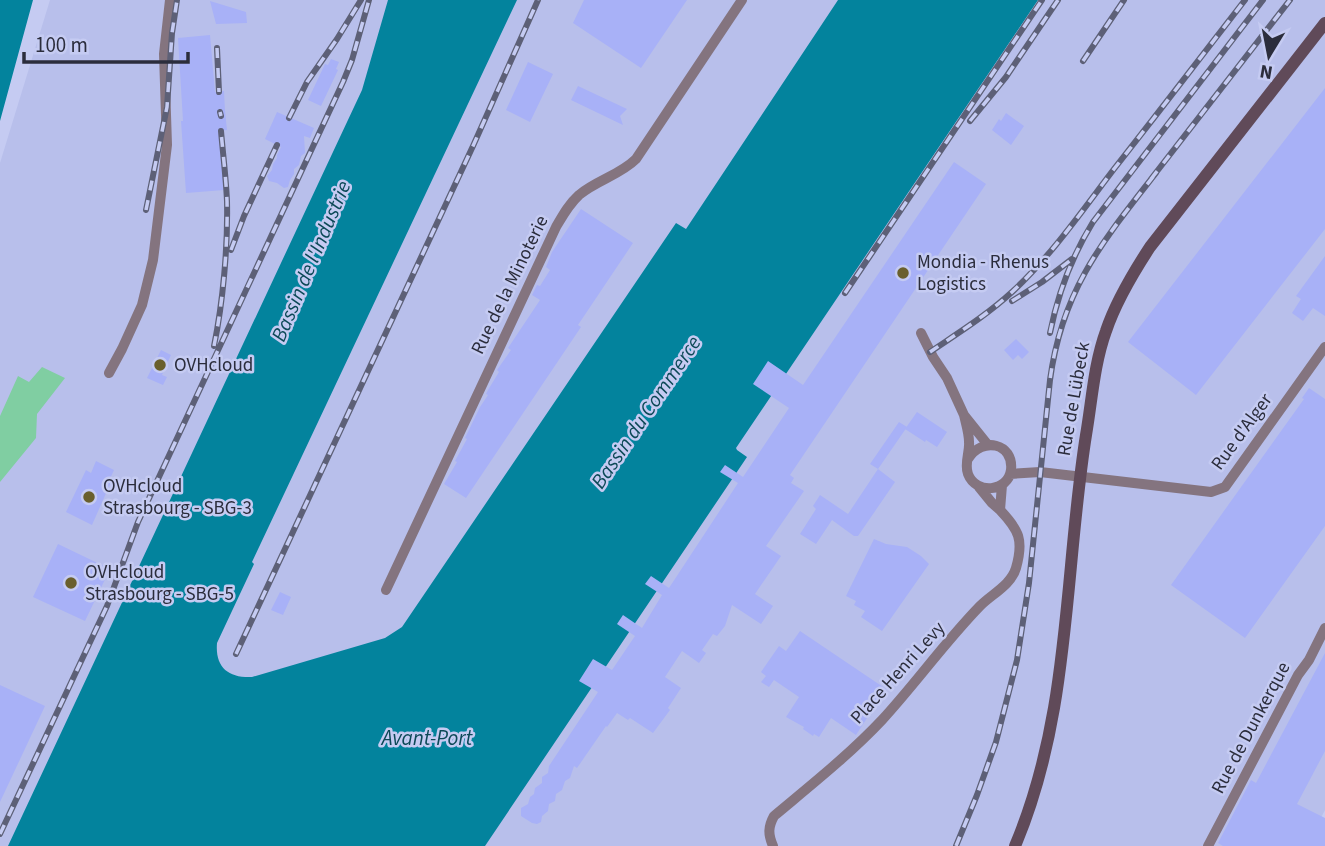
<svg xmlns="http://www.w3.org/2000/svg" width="1325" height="846" viewBox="0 0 1325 846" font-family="'Source Sans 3',sans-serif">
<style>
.built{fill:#b8bfeb}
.green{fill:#80cea2}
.water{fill:#03839d}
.building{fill:#a8b1f7}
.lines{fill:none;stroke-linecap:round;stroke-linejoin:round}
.minor{stroke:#84747f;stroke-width:10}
.secondary{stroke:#604a59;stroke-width:12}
.rail-casing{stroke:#5d6077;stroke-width:6}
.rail{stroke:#c5cbf2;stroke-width:3.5;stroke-dasharray:10;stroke-linecap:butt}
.poi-dot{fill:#6a5f2c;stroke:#c5cbf2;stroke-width:2.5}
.labels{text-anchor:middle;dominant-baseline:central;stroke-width:5;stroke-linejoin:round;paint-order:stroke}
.poi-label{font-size:19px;fill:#2b2d3c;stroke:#c5cbf2;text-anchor:start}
.street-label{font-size:19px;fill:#2b2d3c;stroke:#c5cbf2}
.water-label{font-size:21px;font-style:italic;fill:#0c4957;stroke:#c5cbf2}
</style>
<rect width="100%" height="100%" fill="#c5cbf2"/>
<!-- built -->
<path class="built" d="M50,0H1325V810L1306,846H0V163Z"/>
<!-- green -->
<path class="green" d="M42,367L65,378L37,414L36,438L0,482V416L18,376L29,382Z"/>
<!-- water -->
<path class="water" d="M0,0H33L0,121Z
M388,0H517L252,562L254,564L217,643C215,667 228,678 252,677L385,638L402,627L676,223L686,229L838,0H1038L736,448L737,450L747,457L485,846H8L362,90Z"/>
<!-- building -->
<path class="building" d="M584,0H687L641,68L573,23Z
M210,1L246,12L247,23L216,24Z
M210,35L215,92L224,91L225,111L227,130L220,131L224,190L186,193L181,121H183L178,38Z
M331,59L339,62L336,69L338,70L321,106L308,100L325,64L328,65Z
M528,62L553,74L530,122L506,110Z
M578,86L627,109L620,116L623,125L571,100Z
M1325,88V229L1196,395L1128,342Z
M277,112L314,128L310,138L304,136L305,153L301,156L299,165L294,169V174L290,180L288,187L284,188L277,183L269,181L267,176L272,170L273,164L277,158V155L281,147L265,139Z
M1006,113L1024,126L1011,145L992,130L999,119L1001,121Z
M954,162L986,184L790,475L794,478L791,483L804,491L766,546L781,556L755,594L773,606L761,624L732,605L725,626L717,636L713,634L702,650L706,653L699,663L682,651L665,677L681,688L668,708L670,710L653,733L630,718L628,720L617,713L607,727L606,726L577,768L574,766L570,778L565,781L562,790L556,794L555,801L549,804L548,811L542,816L541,822L537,824L532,823L521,816V808L528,804L530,797L534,794L535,788L542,783V777L548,773L549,766L598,692L579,681L593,659L612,670L635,636L617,624L623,615L642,628L662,595L645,584L651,576L669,588L738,483L720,472L725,465L743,477L789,408L753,384L768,361L803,385Z
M581,209L633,243L578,325L581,327L466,498L444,484L457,462L455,461L467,439L465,438L480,407L488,395L486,394L488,390L499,372L497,370L511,350L508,348L540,300L532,295L537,285L540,286L550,270L546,267L552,252Z
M1325,256V316L1313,308L1303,321L1292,313L1301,299L1296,296Z
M1016,339L1029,352L1022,359L1018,355L1013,360L1004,350Z
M161,350L171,355L162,375L167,377L163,385L147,378Z
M1309,388L1325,399V526L1245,638L1171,585L1304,399L1302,398Z
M917,412L947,432L937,447L926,440L925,442L905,429Z
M899,422L907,427L878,469L870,464Z
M96,461L114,470L109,481L111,482L92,525L66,512L86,470L91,473Z
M878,469L895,482L858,536H854L832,520L816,544L800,534L816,509L813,506L820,495L848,514Z
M874,539L886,544L907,547L921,556L929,564L882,631L861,617L865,611L854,605L856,601L846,596Z
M58,544L110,569L85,621L33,597Z
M280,592L291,597L283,615L271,610Z
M800,631L886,689L856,735L831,718L819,737L814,734L813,736L803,729L804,727L786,717L799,697L774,680L769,687L761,682L766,676L761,672L779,646L786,651Z
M1325,653V751L1297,804L1325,818V846H1223L1218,843L1251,780L1256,783Z
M0,685L45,706L0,802Z"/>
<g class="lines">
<!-- minor -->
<path class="minor" d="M921,333L933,357L947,378L964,415L988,445
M109,373L122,349L142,305L153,260L167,145L164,54L170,0
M964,415C966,424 969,433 969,442C970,452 964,464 968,474C976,495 1008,492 1011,470C1014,443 982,436 968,459
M1010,474L1040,472L1211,492L1225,487L1325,347
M979,487L992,503L1000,510L1002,485
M386,590L556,227C563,215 569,204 579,195C597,180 620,175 636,159L742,0
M773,846C768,834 768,827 774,816C811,785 849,755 882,720C916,683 945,642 980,606C992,594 1011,585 1016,568C1024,540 1019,530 1000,510
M1208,846L1298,675L1309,660L1325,628"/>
<!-- secondary -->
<path class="secondary" d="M1015,846C1071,714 1064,573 1086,435C1092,400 1094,364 1106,331C1116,301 1133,273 1150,247L1325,23"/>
<defs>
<path id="rail" d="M217,48L219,92
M1083,61L1124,0
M220,112L221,116
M289,118L307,82L337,39L361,0
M970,121L1006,77L1058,0
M1151,179L1290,0
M146,210L167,107L172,33L177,0
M231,250L244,216L277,145
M845,293L1042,0
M1012,301L1042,282L1072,259
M1050,333C1058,293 1072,256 1093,222L1263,0
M214,346C223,302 228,246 227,201C226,178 223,154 221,131
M930,352C958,333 987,315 1012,292C1051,256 1082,211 1114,169C1158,113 1201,57 1245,0
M236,654L473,146L538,0
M0,834L107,606L138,522L343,82L352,60L369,0
M956,846L977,795L996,742L1017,660L1029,583L1050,380C1062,290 1102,242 1156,173"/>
</defs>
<!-- rail casing -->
<use href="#rail" class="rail-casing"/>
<!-- rail -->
<use href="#rail" class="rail"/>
</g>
<!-- markers -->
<g class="poi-dot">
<circle cx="903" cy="273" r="7"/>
<circle cx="160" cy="365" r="7"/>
<circle cx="89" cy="497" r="7"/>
<circle cx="71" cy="583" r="7"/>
</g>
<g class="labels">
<!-- poi labels -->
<g class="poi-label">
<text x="917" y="262">Mondia - Rhenus<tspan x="917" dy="22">Logistics</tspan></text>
<text x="174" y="365">OVHcloud</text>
<text x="103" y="486">OVHcloud<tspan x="103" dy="22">Strasbourg - SBG-3</tspan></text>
<text x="85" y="572">OVHcloud<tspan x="85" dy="22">Strasbourg - SBG-5</tspan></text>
</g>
<!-- street labels -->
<g class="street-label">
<text transform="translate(510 285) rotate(-64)">Rue de la Minoterie</text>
<text transform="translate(1074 399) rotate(-80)">Rue de Lübeck</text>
<text transform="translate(1242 432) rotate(-54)">Rue d'Alger</text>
<text transform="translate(898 673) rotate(-48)">Place Henri Levy</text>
<text transform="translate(1251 728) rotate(-62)">Rue de Dunkerque</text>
</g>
<!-- water labels -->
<g class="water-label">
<text transform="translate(311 261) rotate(-67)">Bassin de l'Industrie</text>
<text transform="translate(646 412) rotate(-56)">Bassin du Commerce</text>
<text x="427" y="738">Avant-Port</text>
</g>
</g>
<!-- north arrow -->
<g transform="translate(1269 56) rotate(190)" stroke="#c5cbf2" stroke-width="5" paint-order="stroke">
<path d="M0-5L12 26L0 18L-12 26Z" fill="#2b2d3c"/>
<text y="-10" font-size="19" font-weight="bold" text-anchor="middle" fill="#2b2d3c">N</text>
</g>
<!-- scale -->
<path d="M24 52v10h164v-10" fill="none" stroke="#2b2d3c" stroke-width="3.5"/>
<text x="35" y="52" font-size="21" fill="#2b2d3c" stroke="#c5cbf2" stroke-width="5" paint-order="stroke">100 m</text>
</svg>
